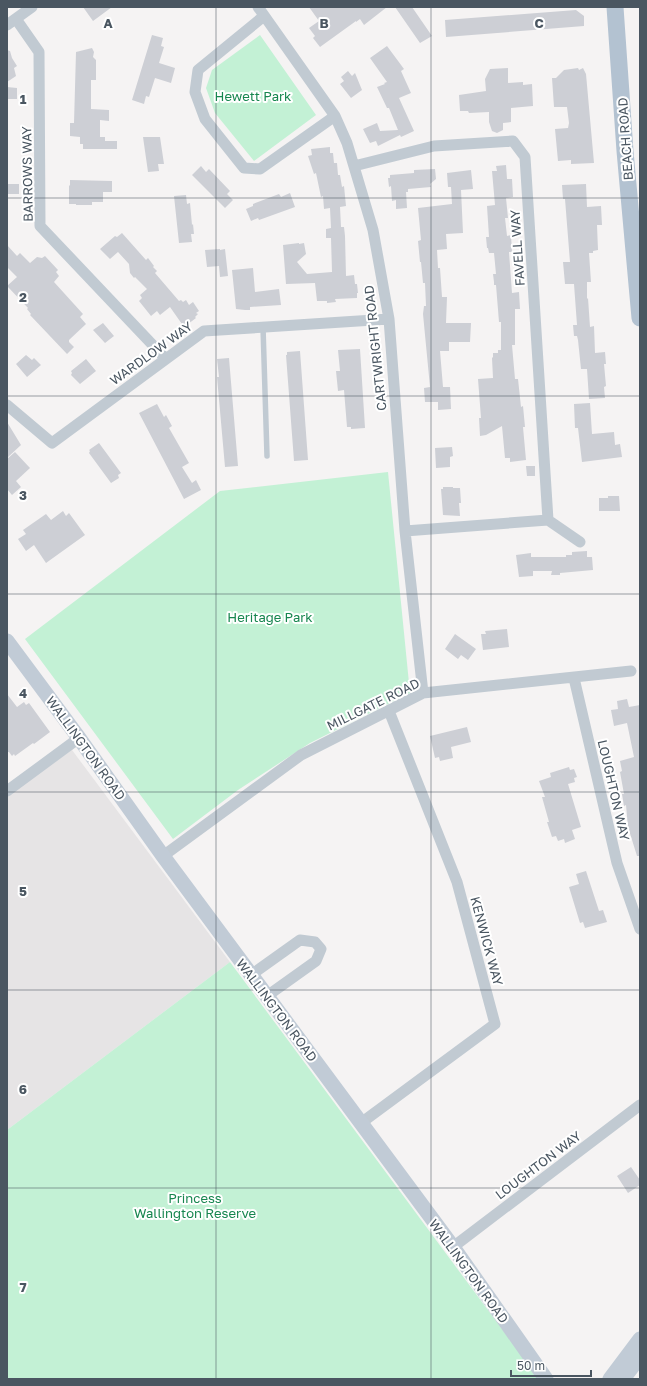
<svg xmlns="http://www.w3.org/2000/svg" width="647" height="1386" viewBox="0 0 647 1386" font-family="'Golos Text',sans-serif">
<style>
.education{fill:#e6e4e5}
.green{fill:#c3f1d5}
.building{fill:#cdcfd5}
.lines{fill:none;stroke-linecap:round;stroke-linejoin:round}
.lane{stroke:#c1cad2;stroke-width:5.5}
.street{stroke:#c1cad2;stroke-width:11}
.secondary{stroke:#c1cbd6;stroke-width:15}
.primary{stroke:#b3c2d1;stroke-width:17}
.grid{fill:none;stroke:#4a5661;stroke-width:1;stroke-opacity:0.55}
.labels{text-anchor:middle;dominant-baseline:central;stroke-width:4;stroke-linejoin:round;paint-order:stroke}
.park-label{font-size:13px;fill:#17864f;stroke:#fff}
.street-label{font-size:13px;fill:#4a5661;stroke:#fff}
.grid-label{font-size:13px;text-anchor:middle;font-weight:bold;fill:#4a5661;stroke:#fff;stroke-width:4;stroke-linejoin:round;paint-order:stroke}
</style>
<rect width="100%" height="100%" fill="#f5f3f3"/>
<!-- education -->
<path class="education" d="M72,750L230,962L7,1130V796Z"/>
<!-- green -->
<path class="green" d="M260,35L316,115L254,161L215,113L206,88L212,70Z
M388,472L410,693L310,743L238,790L173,839L25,639L220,491Z
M230,962L539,1379H7V1130Z"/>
<!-- building -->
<path class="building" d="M83,7H112L93,21Z
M309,7H387L364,25L360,19L356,22V21L320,47L313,38L315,36L309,28L319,21Z
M395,7H412L432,36L420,43Z
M576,10L584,16V26L446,37L445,20Z
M152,35L163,38L161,46L164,47L159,63L175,68L171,83L155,78L149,97L146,96L144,104L132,100Z
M387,46L404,69L401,71L411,93L399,98L414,131L401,137L400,135L378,146L376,141L370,143L363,129L377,123L380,131L398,130L389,108H387L377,87L385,84L384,83L387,82L370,58Z
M92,48L94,52L93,57L96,60V80H91V109L109,110V121L100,120V137H105V141H117V149H83V144H80V137L70,136V123H74L76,52Z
M7,50L10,51L12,58L17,66L14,68L16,76L7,82Z
M508,68V83L523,82V85L532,84L533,106L511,108V122L503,123V130L497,133L492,131L489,122V112L469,113L468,111H460L459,95L486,91L485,79L490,69Z
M578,68L579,70L583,68L586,74L594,163L571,164V160L558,161L555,129L568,128L569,123L567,107H554L552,78H556L564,70Z
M348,71L352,76L355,73L362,90L351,98L340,84L344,81L341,77Z
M7,87L17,88V99H7Z
M143,137H160L164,164H158L159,171L148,172Z
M330,147V153H333L334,163H337L338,175H340L342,187L344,186L346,206L340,207L341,227H344L345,236L346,276L354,275L355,284H357L358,293H357V298L335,299L336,302L327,303V301H317L315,283L286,284L283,245L299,243V244L304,243L306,254L297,262L307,274L332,272L331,238H326V229L331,228L330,208L324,209L323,196L321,197L316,173L314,174L308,156L312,155L311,149Z
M506,165L507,179H512L513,197L506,198L508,218H505L507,236L511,235L512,252H509L512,293L519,292L520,309H515V345H512L515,379H518L521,407L523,406L525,427H523L526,460L510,462V458H505L502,426L486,435L480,436L479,418H481L478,379L493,378L492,358L493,357V353H498V350H501V322H499L496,285H494V282L493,274H496L494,253H489L488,248H487L486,237H489L487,206L495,205L492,171H497L496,166Z
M201,166L206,172L209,169L230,191L227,194L233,200L225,208L192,175Z
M435,169L436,179L430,184L431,187L408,189V192H406L407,208L396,209V200L392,201L391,186L389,187L388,178H390V175L414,173V170Z
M471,170L473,189L461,190L463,233L446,234L447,249L437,250L438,268H440L442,297H447L446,323H471L470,342H449V351H440L443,387H450L451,409L438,410V402H425L424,388L430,387L423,314L424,306H426L425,283H423L421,262H420L418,241L421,240L418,208L452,204L451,187H448L447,173Z
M70,180L112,181V192H103V202H92V205H76V204H69V185L70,186Z
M7,184H19V194H7Z
M586,184L587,207L601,206L602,225H597L598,250L593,251V253H589L591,282H587V299L588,298L590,327L594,326L595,353L605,352L606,364H604L606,386L604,387L605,398L589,399L587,369H581L578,340L577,336H574L573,325H577L574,284H565L563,262H570L565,199H563L562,185Z
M290,193L295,207L259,220L258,218L251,221L246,209L253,206V204L279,194L281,197Z
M186,195L187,204L190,203L192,225L193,224L194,234H191L192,242L179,243L174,196Z
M122,233L146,260L148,258L154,266L153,267L157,271L155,273L179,301L181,300L183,302L186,300L189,305L193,302L199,311L196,313L198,314L195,317L196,318L184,327L170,307L160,315L157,311L151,316L139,301L142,298L140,295L147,289L135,277L134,278L130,273L129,264L118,252L110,259L100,249L115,236L117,237Z
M7,245L17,256L20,253L30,263L37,257L42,258L45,256L58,270L56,272L59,276L54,282L83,314L80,317L86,324L69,340V342L74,347L67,354L30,315L31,314L27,309L28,308L7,286L17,277L7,267Z
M220,249V250L225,249L228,276L220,277L219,266L207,267L205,250Z
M253,268L255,292L279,289L281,305L250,307V310H245L236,309L232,270Z
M103,323L114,336L105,343L93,330Z
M360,349L365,428L351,429V427H347L344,390L338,391L336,371H340L338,350Z
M300,351L308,460L294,461L286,355H287V352Z
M26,355L32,360L34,358L41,365L27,377L16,364Z
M229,358L238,466L225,467L217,377H219L217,359Z
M86,359L96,371L80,384L71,375L72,373L71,371Z
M590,403L592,434L614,432L615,445L620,444L622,457L582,462L578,428H575L574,404Z
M157,404L164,417L166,415L172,426L169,428L189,463L182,467L192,483L196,480L201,490L184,499L139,413Z
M7,422L21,445L7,458Z
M99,443L121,473L118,475L119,478L111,483L89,453L90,451L89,450Z
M452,447L453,456L450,457V467L436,468L435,448Z
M15,452L30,468L16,481L21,487L12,495L7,489V459Z
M526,466H535V476H527Z
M443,487H453V488H460L461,503H459L460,516L443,515L441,489H443Z
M608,496H619L620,511H599V498H608Z
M63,511L66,516L69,513L85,535L46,563L34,545L26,551L18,539L26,534L23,530L46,514L51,520Z
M587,551V557H592L593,570L560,573V575H551L552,571H533V576L519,577L516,555L531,553V557H566V555H572V552Z
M507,629L509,647L483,650L481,634H486L485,631Z
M455,634L476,649L468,660L461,655L458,659L445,649Z
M7,694L17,707L24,702L26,705L29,703L50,732L34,744L33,743L15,756L14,754L12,756L9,752H7Z
M627,699L629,707L640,705V856H637L628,827L626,805L624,806L622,794H624L620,772L622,771L620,761L634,757L627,723L614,726L611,710L618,709L617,701Z
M467,727L471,742L451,747L453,758L440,761L439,757L435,758L430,736Z
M569,767L570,770L574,769L577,777L574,778L575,782L568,784L581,827L572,830L575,839L565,843L564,839L558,841L556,836L552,837L547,822H549L542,797H545L539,781L551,777L550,773Z
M586,871L599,911L603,910L607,922L585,928L583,922L580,923L569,887L579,884L576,874Z
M631,1167L640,1180V1185L628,1193L617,1176Z"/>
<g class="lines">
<!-- lane -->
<path class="lane" d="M263,327L267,456"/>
<!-- street -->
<path class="street" d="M258,7L335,116L347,143L373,230L389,319L405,531L423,693
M264,16L198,70L195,92L205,119L244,168L260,169L335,116
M16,19L39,52L40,226L166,359
M7,25L32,7
M354,166L434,146L513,141L525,157L548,520L405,531
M7,405L52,443L204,331L389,319
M548,520L580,542
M574,678L617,863L640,929
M7,791L79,738
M163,856L301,755L423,693L631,671
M251,975L300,940L315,942L321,949L316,961L267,996
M361,1123L495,1024L457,882L389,711
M453,1247L640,1105"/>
<!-- secondary -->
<path class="secondary" d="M7,641L79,738L163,856L453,1247L546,1379
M610,1379L640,1339
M623,1379L640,1357"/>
<!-- primary -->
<path class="primary" d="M615,7L625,151L640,318"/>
</g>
<!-- grid -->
<path class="grid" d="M216,7V1379M431,7V1379M7,198H640M7,396H640M7,594H640M7,792H640M7,990H640M7,1188H640"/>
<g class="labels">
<!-- park labels -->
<g class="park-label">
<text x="253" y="96">Hewett Park</text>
<text x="270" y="617">Heritage Park</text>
<text x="195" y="1198">Princess<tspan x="195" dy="15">Wallington Reserve</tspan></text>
</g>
<!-- street labels -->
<g class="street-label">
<text transform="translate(625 139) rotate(-94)">BEACH ROAD</text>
<text transform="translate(27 174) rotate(-91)">BARROWS WAY</text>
<text transform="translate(517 248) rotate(-94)">FAVELL WAY</text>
<text transform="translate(375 348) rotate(-96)">CARTWRIGHT ROAD</text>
<text transform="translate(151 353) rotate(-36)">WARDLOW WAY</text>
<text transform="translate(373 704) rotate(-26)">MILLGATE ROAD</text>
<text transform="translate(86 748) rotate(54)">WALLINGTON ROAD</text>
<text transform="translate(614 790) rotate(77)">LOUGHTON WAY</text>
<text transform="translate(487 941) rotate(75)">KENWICK WAY</text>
<text transform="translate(277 1010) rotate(53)">WALLINGTON ROAD</text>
<text transform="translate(538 1165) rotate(-37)">LOUGHTON WAY</text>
<text transform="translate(469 1271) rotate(54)">WALLINGTON ROAD</text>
</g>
</g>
<g class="grid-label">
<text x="108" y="28">A</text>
<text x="324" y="28">B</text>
<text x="539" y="28">C</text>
<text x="23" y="104">1</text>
<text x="23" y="302">2</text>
<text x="23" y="500">3</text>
<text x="23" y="698">4</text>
<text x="23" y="896">5</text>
<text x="23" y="1094">6</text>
<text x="23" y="1292">7</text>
</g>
<!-- border -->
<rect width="647" height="1386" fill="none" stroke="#4a5661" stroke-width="16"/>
<!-- scale -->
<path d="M511 1370v6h80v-6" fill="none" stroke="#4a5661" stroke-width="2"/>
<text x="517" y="1370" font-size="12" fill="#4a5661" stroke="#ffffff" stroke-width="3" paint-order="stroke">50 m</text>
</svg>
